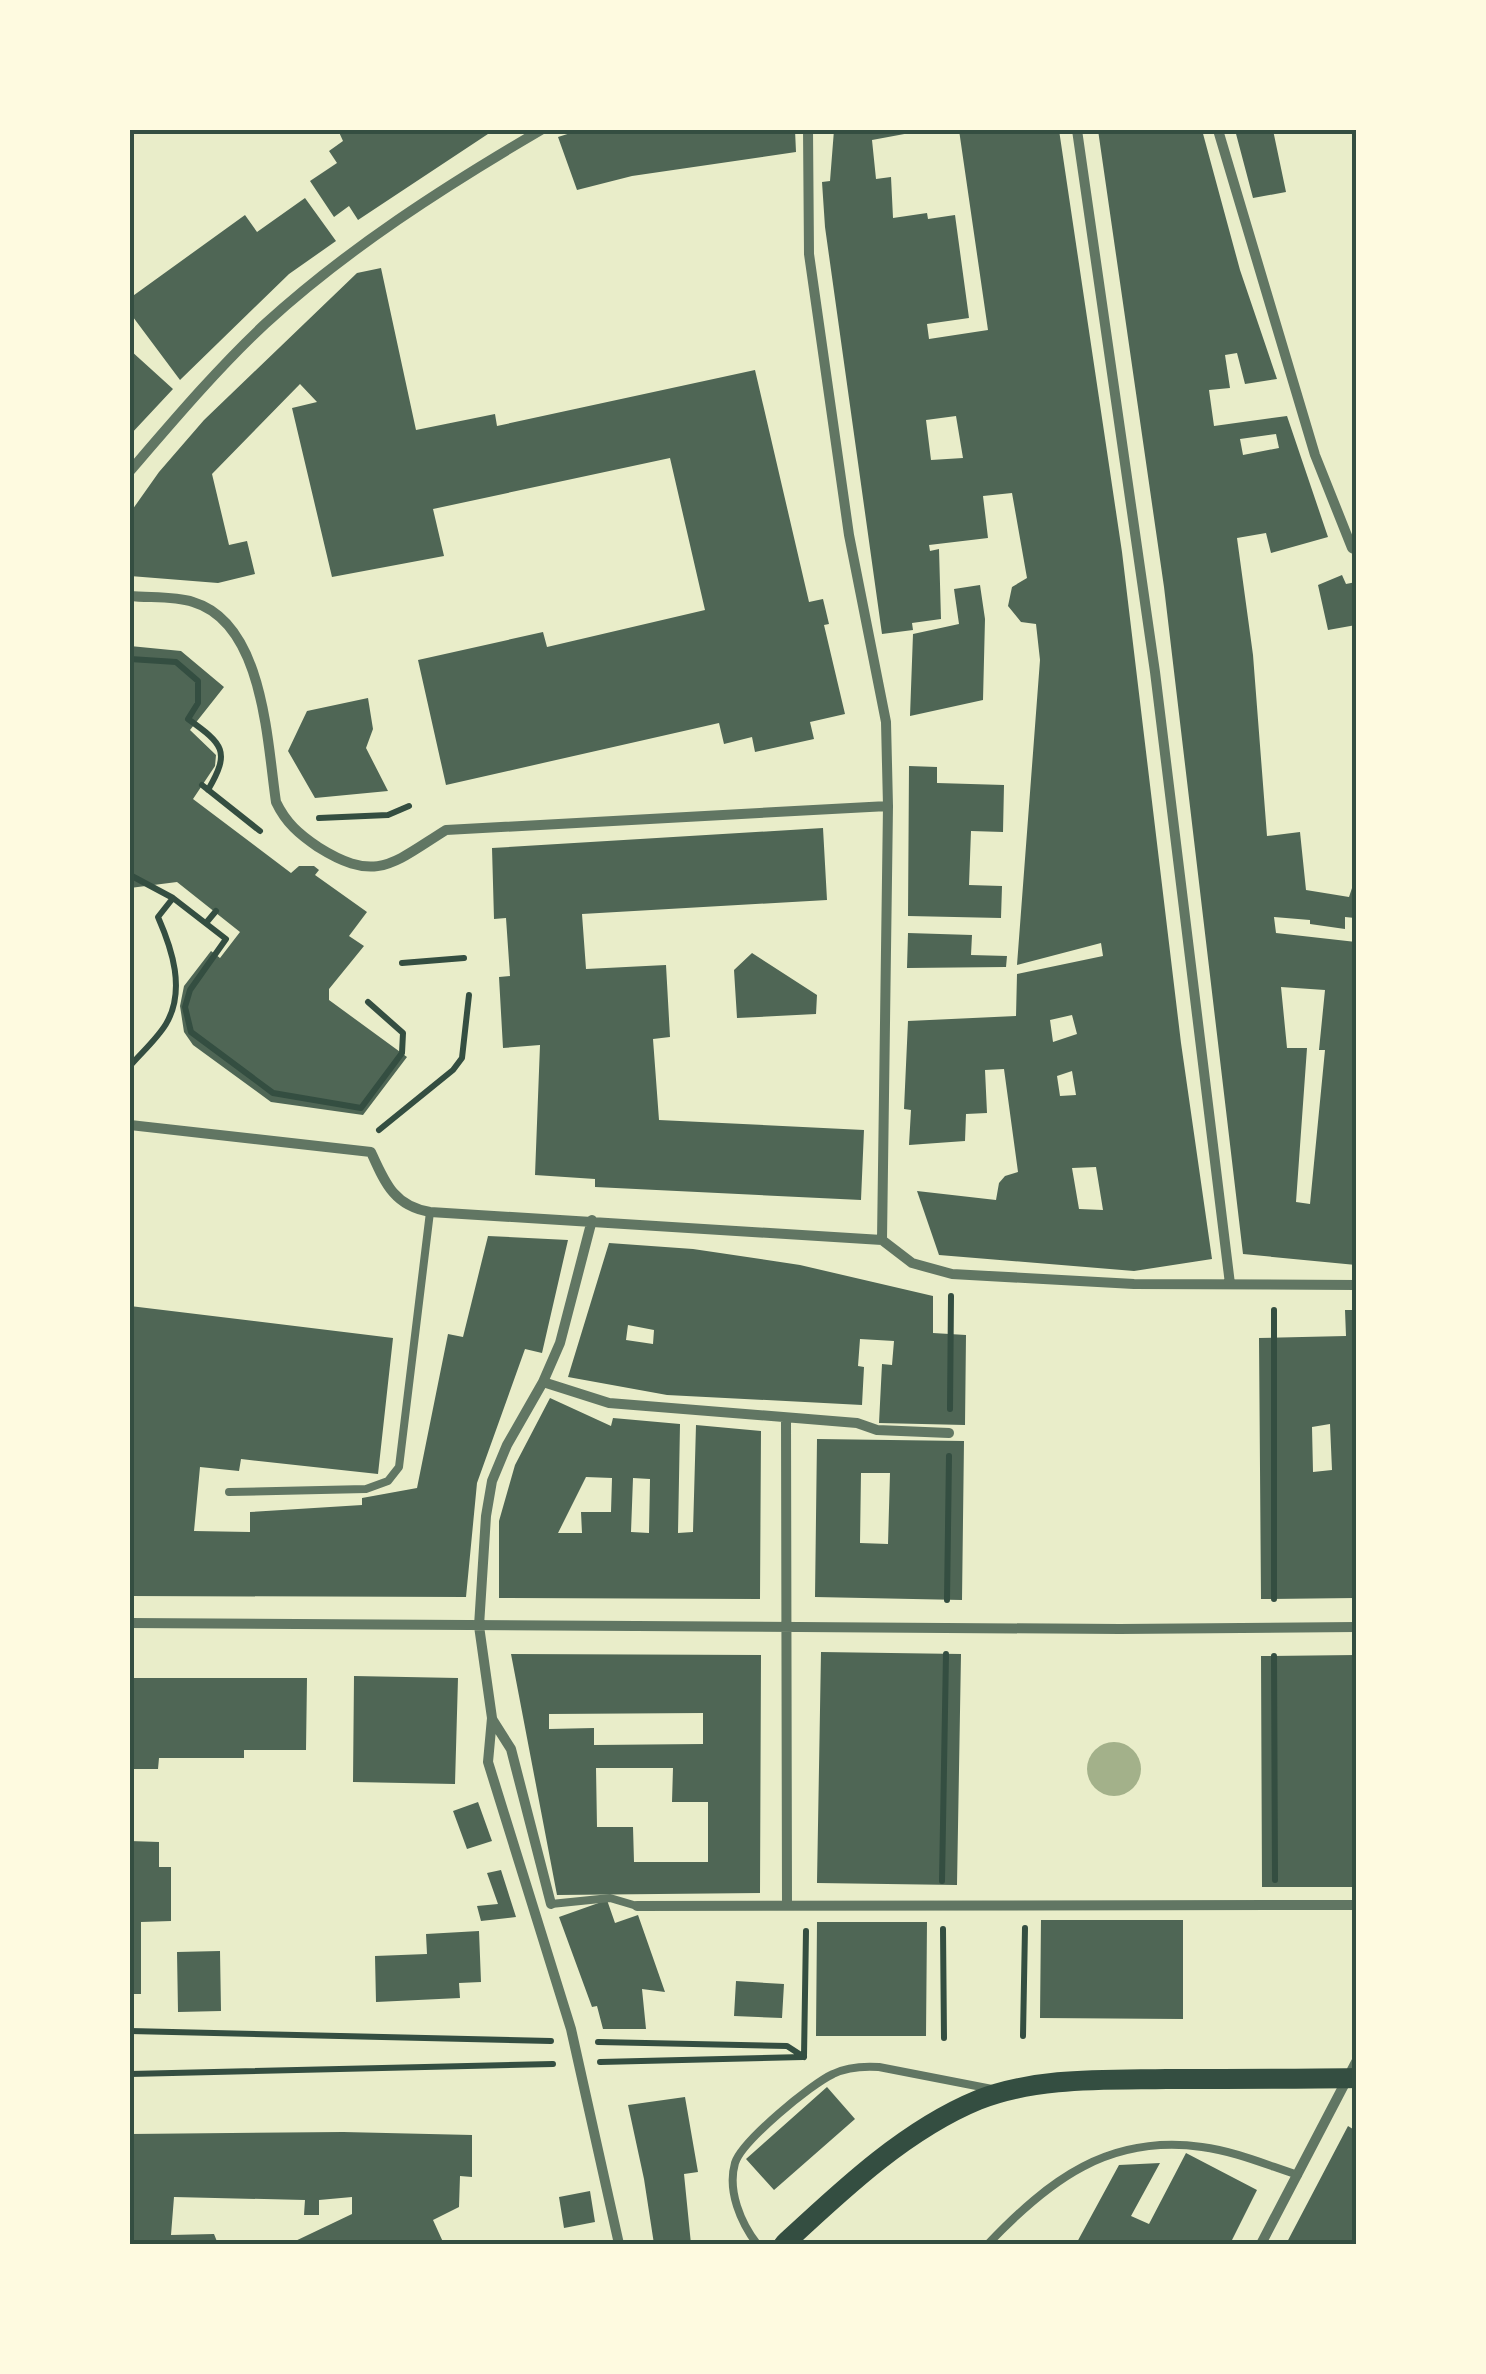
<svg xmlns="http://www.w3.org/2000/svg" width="1486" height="2374" viewBox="0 0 1486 2374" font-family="Karla,sans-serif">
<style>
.water{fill:#a3b18a}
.building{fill:#4f6655;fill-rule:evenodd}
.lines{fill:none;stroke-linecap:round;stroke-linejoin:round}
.path{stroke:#344e41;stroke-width:6}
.service{stroke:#617663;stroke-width:8}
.minor{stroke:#617663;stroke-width:10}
.secondary{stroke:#344e41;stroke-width:20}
.neatline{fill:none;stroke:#344e41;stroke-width:4}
</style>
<rect width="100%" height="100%" fill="#e9edc9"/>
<!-- water -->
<path class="water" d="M1087 1769a27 27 0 1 1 54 0a27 27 0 1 1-54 0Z"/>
<!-- building -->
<path class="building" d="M338,130H494L358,220L349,206L334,217L310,181L337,163L329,151L343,141Z
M580,130H795L796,152L632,176L577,190L558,137Z
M834,130H926L872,140L876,179L891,177L893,218L927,213L928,219L955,215L969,318L927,324L929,339L988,330L959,130H1059L1122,552L1181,1043L1212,1259L1134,1271L939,1255L917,1191L996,1200L999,1183L1005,1176L1018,1172L1004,1069L985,1070L987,1113L966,1114L965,1141L909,1145L911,1110L904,1109L908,1021L1016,1016L1017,974L1103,956L1101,943L1017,965L1040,660L1036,624L1021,622L1008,606L1012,587L1027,578L1012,493L983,496L988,538L929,545L930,551L939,549L941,619L912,623L913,630L882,634L825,227L822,182L830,181ZM956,416L963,458L931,460L926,420ZM1072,1015L1077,1034L1053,1042L1050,1020ZM1072,1071L1076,1095L1060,1096L1057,1076ZM1096,1167L1103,1210L1079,1209L1072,1168Z
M1098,130H1202L1240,270L1277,379L1245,384L1237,353L1225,355L1230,388L1209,390L1214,426L1287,416L1328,537L1271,553L1266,533L1237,538L1253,655L1267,836L1300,832L1306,890L1349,897L1356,876L1355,918L1345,917V929L1310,924V920L1274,917L1276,933L1356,942V1265L1243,1254L1164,587ZM1276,434L1279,448L1243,455L1240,439ZM1281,987L1325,990L1319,1050H1325L1310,1204L1296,1202L1307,1048H1287Z
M1235,130H1273L1286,192L1253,198Z
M305,198L336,241L289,274L180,380L130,313V298L245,215L257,232Z
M381,268L416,430L495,414L497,426L755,370L809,602L823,599L829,624L824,625L845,714L810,722L814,739L755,752L752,737L724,744L719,723L446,785L418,660L543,632L547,647L705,610L670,458L433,509L444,556L332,577L292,408L317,402L300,384L212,474L229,545L247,541L255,574L218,583L130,576V513L159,472L204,420L357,273Z
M130,350L173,389L130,435Z
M1342,575L1346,584L1356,582V625L1328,630L1318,585Z
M980,585L985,619L983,700L910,716L913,634L959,624L954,589Z
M130,646L181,651L224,687L190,730L216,755L215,766L193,799L291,873L299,866H314L319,870L315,875L367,912L349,936L364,946L329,989V1000L407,1057L363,1115L271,1102L193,1045L184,1032L180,1006L184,986L211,951L220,958L240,932L177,882L130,888Z
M368,698L373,729L366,748L388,791L315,798L288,751L307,711Z
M909,766L937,767V783L1004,785L1003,832L971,831L969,885L1002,886L1001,918L908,916Z
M823,828L827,900L582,914L586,969L666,965L670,1037L653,1039L659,1120L864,1130L861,1200L595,1187V1179L535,1175L540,1045L503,1048L499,977L510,976L506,918L494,919L492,848Z
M908,933L972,935L971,955L1007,956L1006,967L907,968Z
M752,953L817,995L816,1014L737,1018L734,970Z
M488,1236L568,1240L542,1353L525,1349L477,1483L466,1597L130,1596V1306L393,1338L378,1474L241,1459L239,1471L200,1467L194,1531L250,1532V1512L362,1505V1498L417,1488L448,1334L463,1337Z
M609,1243L693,1249L800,1265L933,1296V1333L966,1335L965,1425L879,1423L882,1364L892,1365L894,1341L860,1339L858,1366L864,1367L862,1405L667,1395L568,1377ZM628,1325L654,1330L653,1344L626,1340Z
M1345,1310H1356V1598L1261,1599L1259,1338L1346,1336ZM1330,1424L1332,1470L1313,1472L1312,1427Z
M550,1398L611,1426L613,1418L680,1424L678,1533L693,1532L696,1425L761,1431L760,1599L499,1598V1521L515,1465ZM586,1477L612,1478L611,1512H581L582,1533H558ZM633,1478L650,1479L649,1533L631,1532Z
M817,1439L964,1441L962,1600L815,1597ZM861,1473H890L888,1544L860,1543Z
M821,1652L961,1654L957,1885L817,1883Z
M511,1654L761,1655L760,1893L557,1895ZM703,1713V1744L594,1745V1728L549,1729V1714ZM596,1768H673L672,1802H708V1862H634L633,1827H597Z
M1356,1655V1887H1262L1261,1656Z
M354,1676L458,1678L455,1784L353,1782Z
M130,1678H307L306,1750H244V1758H159L158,1769H130Z
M478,1802L492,1841L467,1849L453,1811Z
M130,1841L159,1842V1867H171V1921L141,1922V1994H130Z
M501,1870L516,1917L481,1921L477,1906L498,1904L487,1873Z
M607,1900L615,1923L638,1915L665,1992L642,1989L646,2029H603L597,2006L592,2007L559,1917Z
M1041,1920H1183V2019L1040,2018Z
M817,1922H927L926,2036H816Z
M479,1931L481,1982L459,1983L460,1998L376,2002L375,1956L427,1954L426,1934Z
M220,1951L221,2011L178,2012L177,1952Z
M736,1981L784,1984L782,2018L734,2016Z
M827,2087L855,2119L774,2190L746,2159Z
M685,2097L698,2172L684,2174L691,2244H654L644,2179L628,2105Z
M1348,2126L1356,2131V2244H1286Z
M343,2132L472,2135V2177L460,2176L459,2207L433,2220L443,2242L289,2244L352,2214V2197L319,2200V2215H304L305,2200L174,2197L171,2235L214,2234L218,2244H130V2134Z
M1186,2153L1257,2190L1230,2244H1076L1119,2165L1160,2163L1131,2216L1149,2224Z
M590,2191L595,2222L564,2228L559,2197Z"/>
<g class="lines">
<!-- path -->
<path class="path" d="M130,659L176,662L198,681V703L188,719C223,744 231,751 208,790
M202,785L260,831
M319,818L388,815L409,806
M130,875L173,898L226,939L190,990L185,1007L191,1032L273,1093L361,1108L402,1053L403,1033L368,1002
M206,923L216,911
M402,963L464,958
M130,1066C141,1053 157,1039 166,1024C186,990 172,949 158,917L173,898
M379,1130L453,1070L462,1058L469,995
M950,1409L951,1296
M1274,1599V1310
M947,1600L949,1456
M1274,1656L1275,1880
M942,1881L946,1654
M943,1929L944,2038
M130,2031L551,2041
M1023,2036L1025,1928
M598,2042L787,2046L804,2057
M804,2057L806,1931
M600,2062L803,2057
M130,2074L553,2064"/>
<!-- service -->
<path class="service" d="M229,1492L366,1489L388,1481L399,1467L430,1212
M551,1904L610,1898L637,1906
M757,2244C741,2223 727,2191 735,2163C742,2141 811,2084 833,2074C847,2067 863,2066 879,2067L992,2089
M988,2244C1049,2180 1109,2134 1202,2147C1234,2151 1267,2165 1298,2175"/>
<!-- minor -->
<path class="minor" d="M808,130L809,254L849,535L886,722L888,806L882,1240
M1077,130L1155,672L1230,1284
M1218,130L1315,455L1352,548L1356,550
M130,471C173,421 217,369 265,324C347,249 445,186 541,130
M130,596C150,598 174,596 193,602C264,623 267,742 276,802C286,823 299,834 318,847C377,884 393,863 446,830L888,806
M130,1125L371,1152C385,1183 394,1206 430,1212L882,1240L912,1263L952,1274L1134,1284L1356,1285
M592,1220L560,1343L543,1382L507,1445L492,1481L486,1516L479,1626L492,1718L488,1762L571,2029L619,2244
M543,1382L609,1403L857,1423L877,1430L949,1433
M786,1418L787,1904
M130,1623L1120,1629L1356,1627
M492,1719L511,1749L551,1904
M637,1906L1356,1905
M1261,2244L1356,2062"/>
<!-- secondary -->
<path class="secondary" d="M784,2244C841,2191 905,2130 978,2100C1036,2077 1105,2080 1166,2079C1229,2079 1293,2079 1356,2078"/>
</g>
<!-- border -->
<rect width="1486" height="2374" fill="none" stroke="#fefae0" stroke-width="265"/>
<rect x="132" y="132" width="1222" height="2110" class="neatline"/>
</svg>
